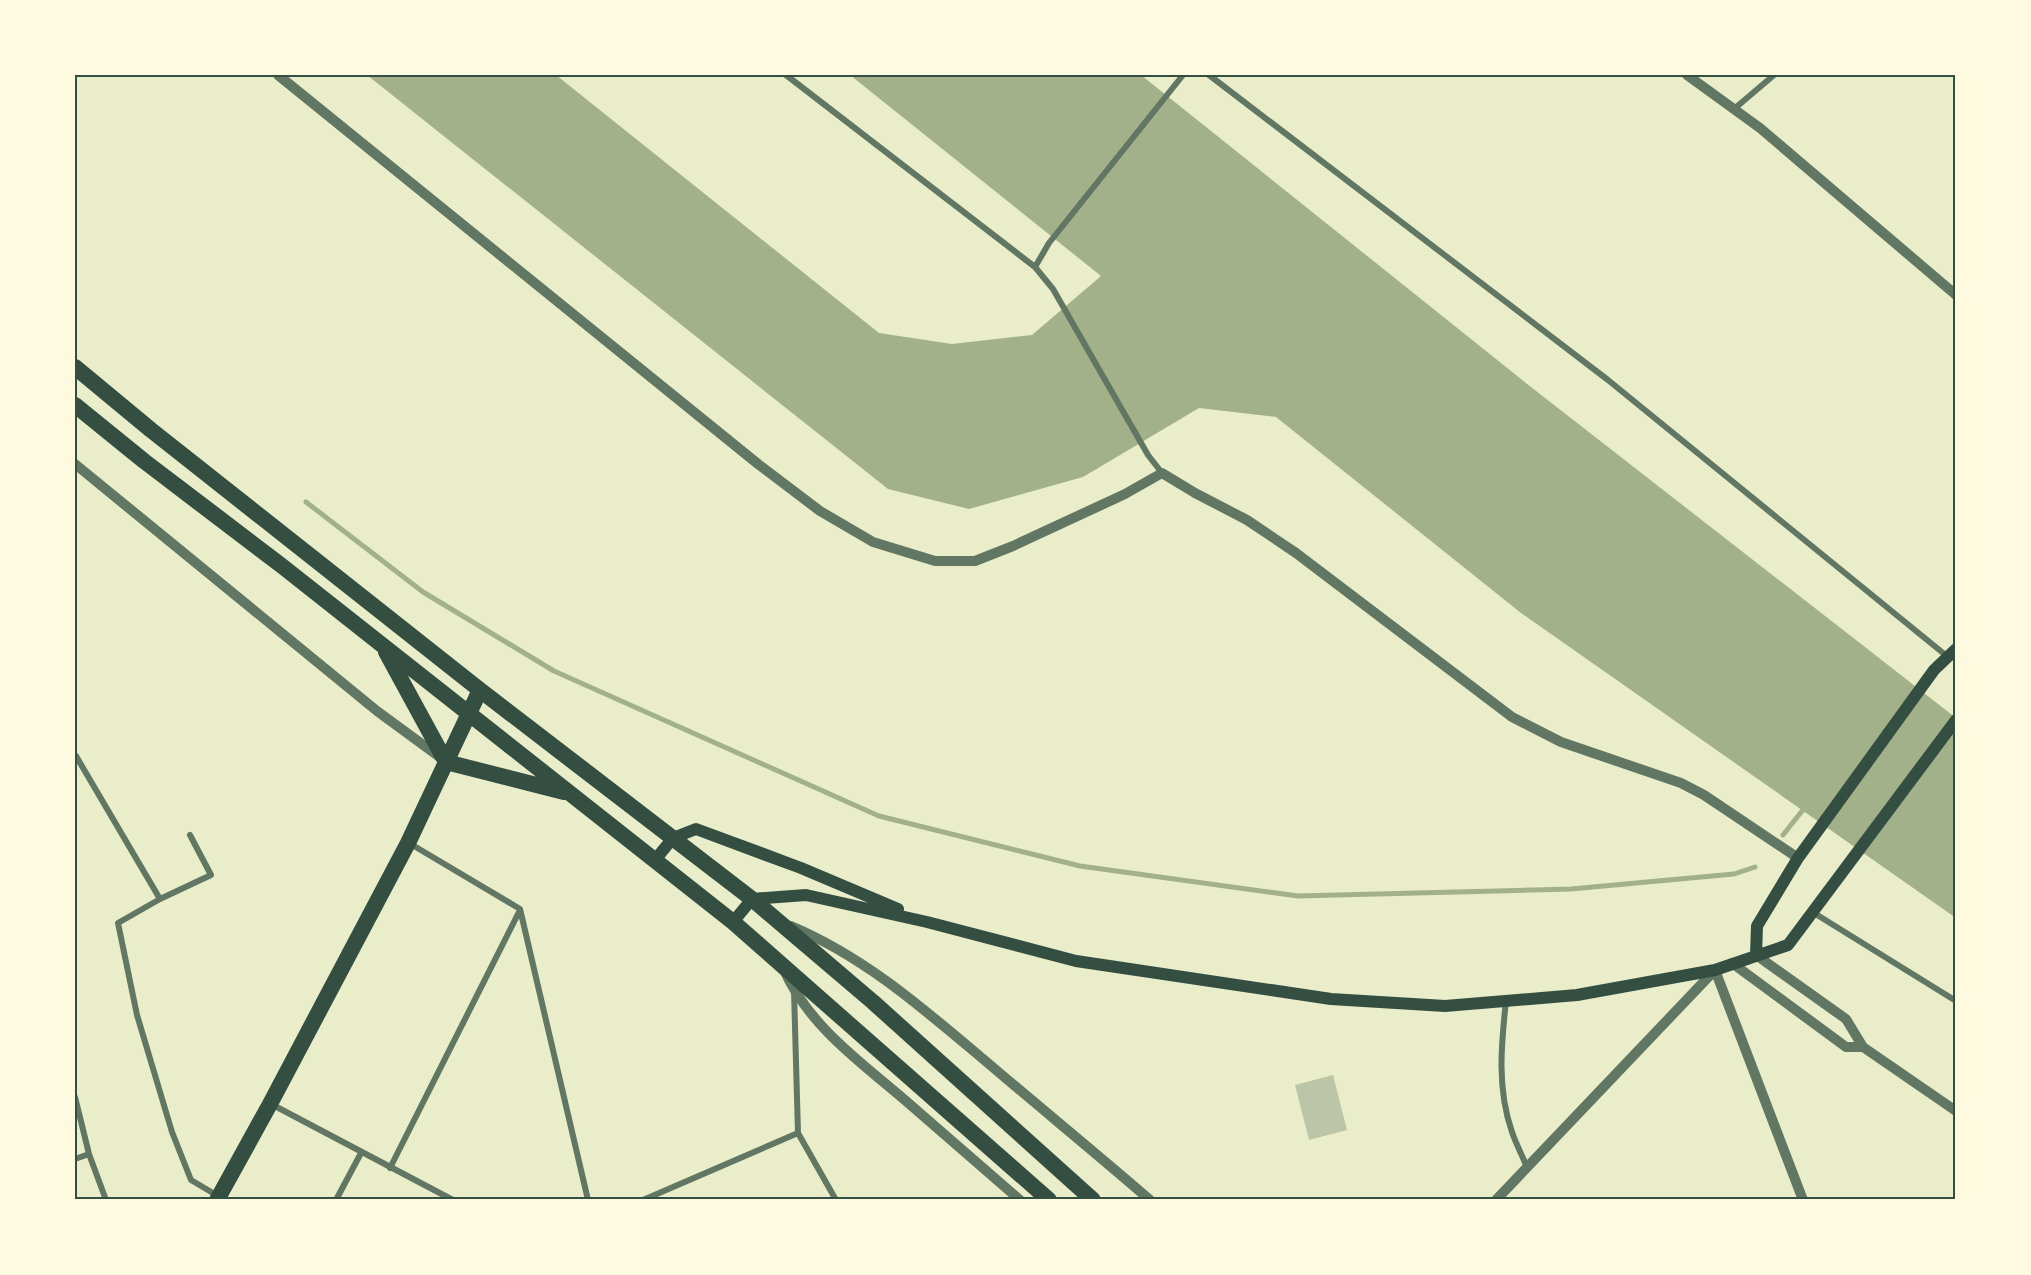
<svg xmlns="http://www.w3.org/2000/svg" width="2031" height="1275" viewBox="0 0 2031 1275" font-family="Quicksand,sans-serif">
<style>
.water{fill:#a3b18a}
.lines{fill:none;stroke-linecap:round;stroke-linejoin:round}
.stream{stroke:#a3b18a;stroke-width:5}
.building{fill:#bcc5a7}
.minor{stroke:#617663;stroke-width:6}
.tertiary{stroke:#617663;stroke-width:10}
.secondary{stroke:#344e41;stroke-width:12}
.trunk{stroke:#344e41;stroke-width:16}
.neatline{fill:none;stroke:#344e41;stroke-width:2}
</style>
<rect width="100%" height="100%" fill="#e9edc9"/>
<!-- water -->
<path class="water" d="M367,75H556L879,333L952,344L1032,335L1101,276L850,75H1141L1531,387L1956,718V918L1521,613L1276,417L1199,408L1083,477L969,509L888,489Z"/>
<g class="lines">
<!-- stream -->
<path class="stream" d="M306,502L423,592L554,671L879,816L1080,866L1298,896L1571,889L1734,874L1755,867
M1783,835L1806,806"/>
</g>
<!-- building -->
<path class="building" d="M1333,1075L1347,1130L1309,1140L1295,1085Z"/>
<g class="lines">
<!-- minor -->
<path class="minor" d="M786,75L1035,267
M1209,75L1608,380L1948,657
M1734,109L1774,75
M1162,473L1148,455L1053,289L1035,267L1049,243L1183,75
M76,756L160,899
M190,835L211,875L160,899L118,923L137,1015L172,1132L191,1180L218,1196
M409,843L520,909L588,1200
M1814,913L1956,1001
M794,991L798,1133L836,1200
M1506,1001C1501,1046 1497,1089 1512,1132C1516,1144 1522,1155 1527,1167
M75,1097L89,1154L106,1200
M271,1104L453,1200
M75,1159L89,1154
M390,1168L520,910
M336,1200L361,1153
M643,1200L798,1133"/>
<!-- tertiary -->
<path class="tertiary" d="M278,75L758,464L820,511L873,542L935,561H975L1013,546L1125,494L1162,473L1195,493L1247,520L1296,553L1512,717L1561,742L1681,783L1704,795L1798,858
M1687,75L1760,128L1956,295
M75,464L377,711L441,758
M791,926C867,958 927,1012 989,1064C1043,1110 1097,1154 1150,1200
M1756,955L1846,1019L1863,1047L1956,1111
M1732,963L1846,1047H1863
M785,972C810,1027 862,1063 906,1101C944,1134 982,1167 1020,1200
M1496,1200L1715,970L1803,1200"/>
<!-- secondary -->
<path class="secondary" d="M655,860L673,838L696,829L801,868L898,909
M733,922L752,899L806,895L927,922L1076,961L1331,999L1445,1006L1577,995L1715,970L1788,945L1956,720
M1756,955L1757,926L1798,858L1934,670L1956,649"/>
<!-- trunk -->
<path class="trunk" d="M75,367L151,430L480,690L752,899L873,1002L1093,1200
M75,405L144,461L282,566L733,922L1049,1200
M386,652L446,762L564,792
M217,1200L270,1104L408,843L480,690"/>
</g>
<!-- border -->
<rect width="2031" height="1275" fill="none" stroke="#fefae0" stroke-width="153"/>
<rect x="76" y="76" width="1878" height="1122" class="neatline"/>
</svg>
